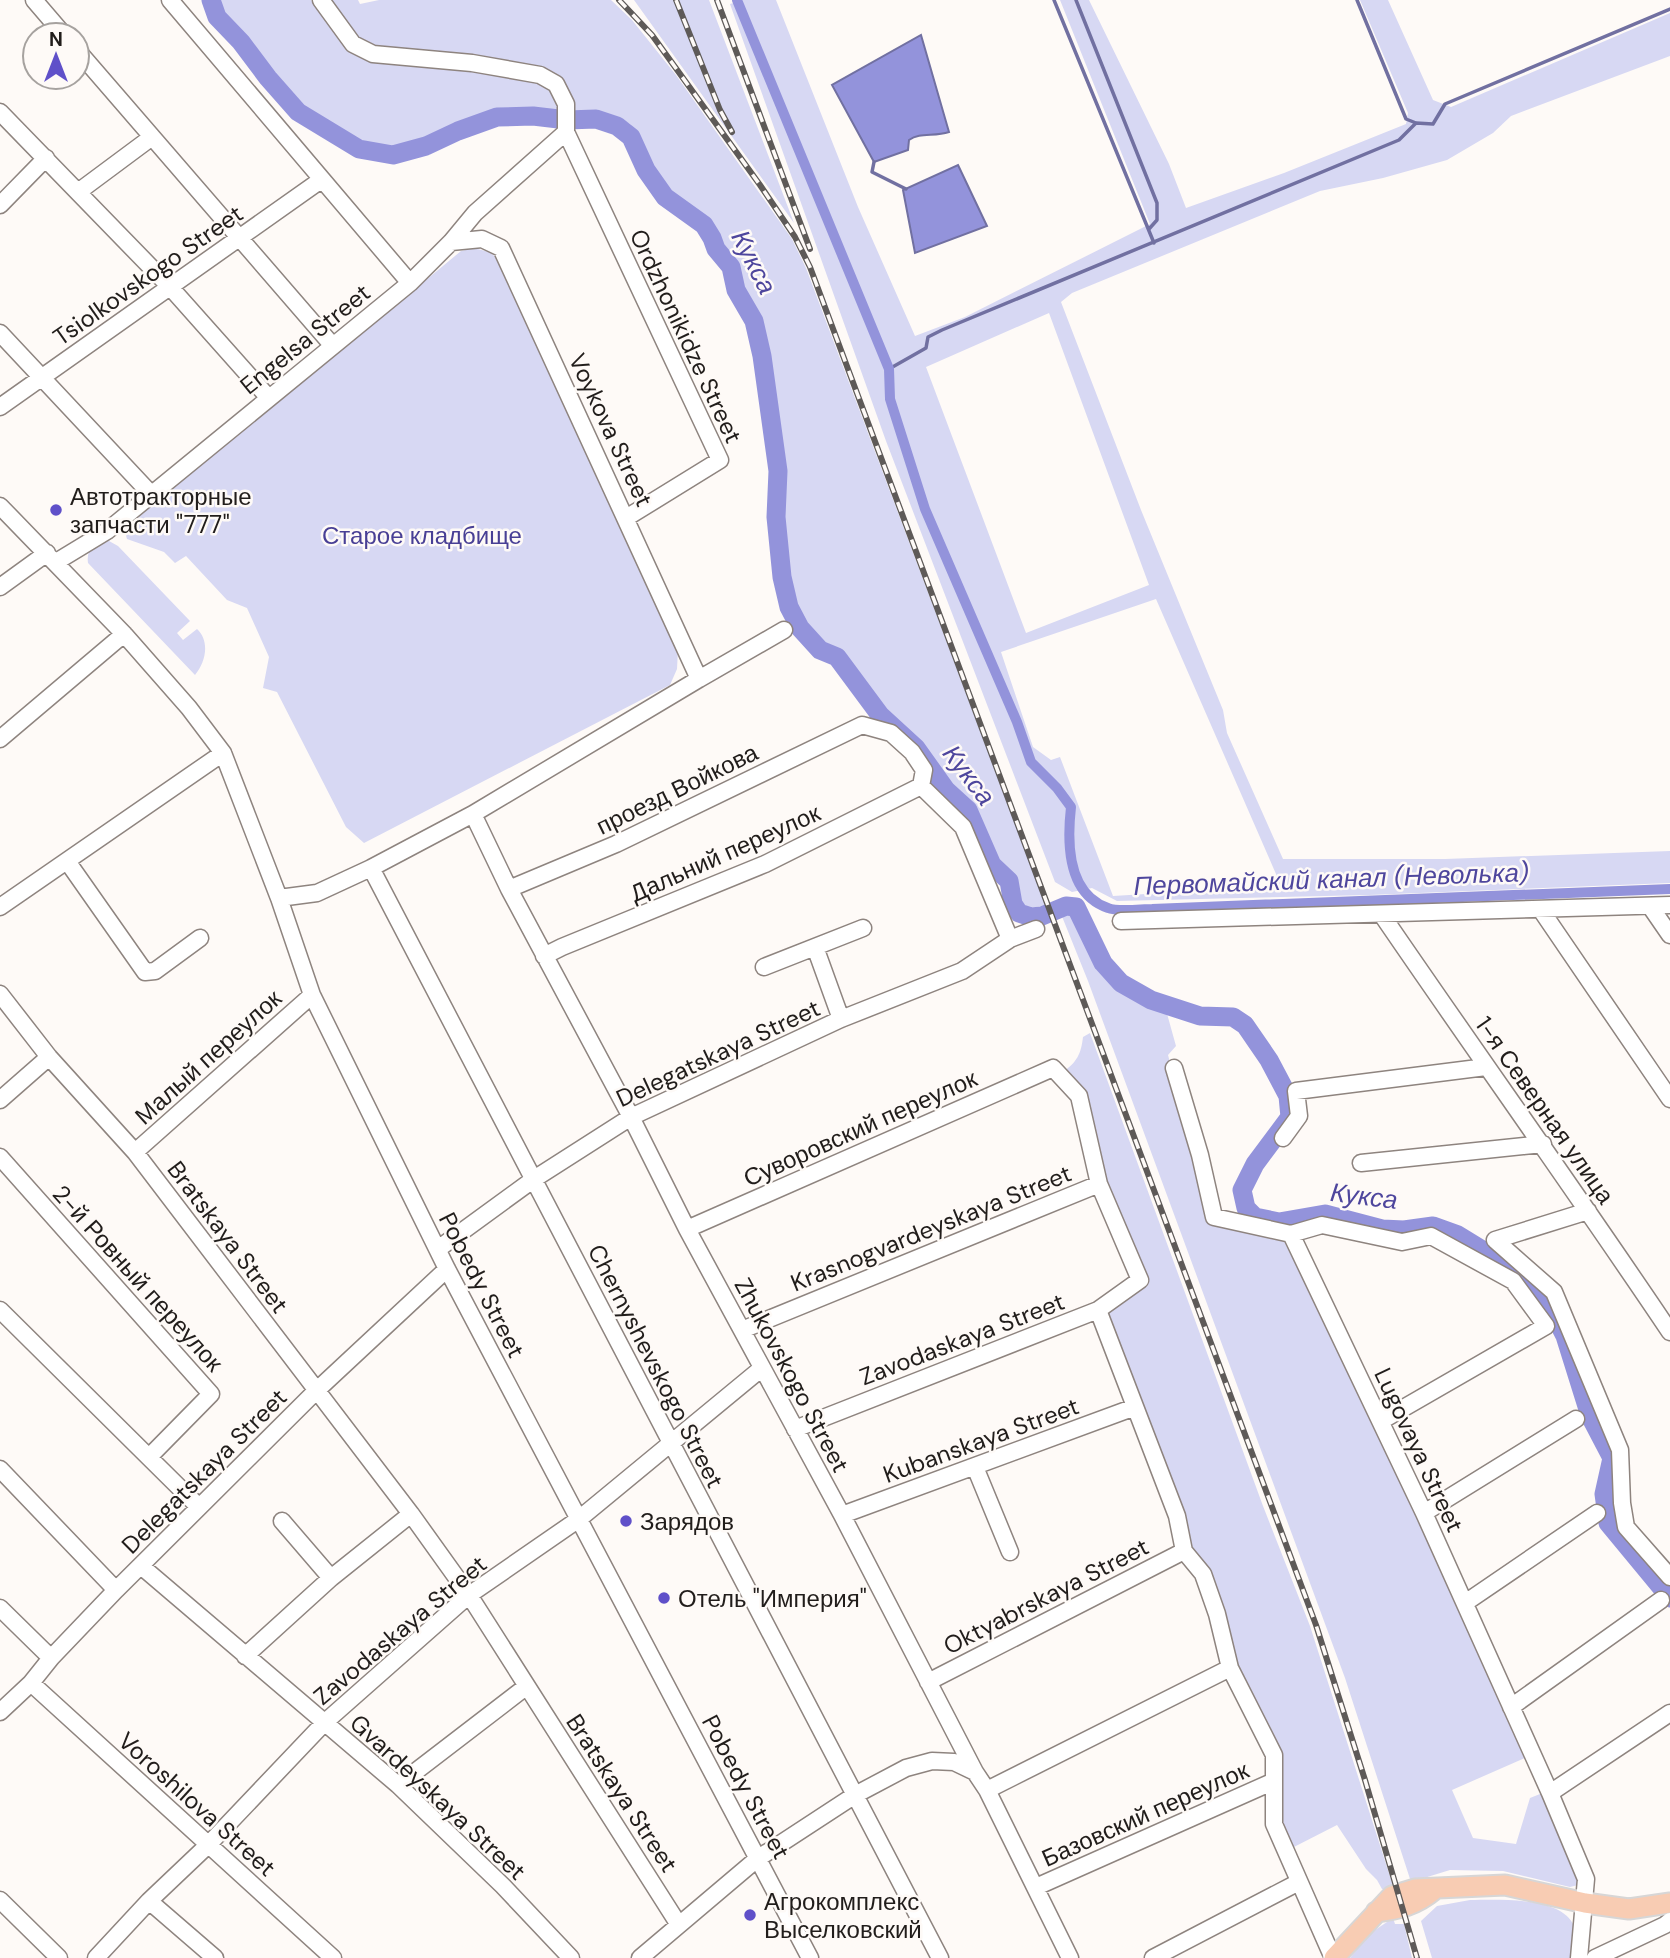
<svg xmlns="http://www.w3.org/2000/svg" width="1670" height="1958" viewBox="0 0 1670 1958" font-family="'DM Sans',sans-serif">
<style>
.green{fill:#d7d8f3;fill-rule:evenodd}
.water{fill:#9393db;stroke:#7170a1;stroke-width:2}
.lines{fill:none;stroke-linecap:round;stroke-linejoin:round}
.stream{stroke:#7170a1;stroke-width:3.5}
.canal{stroke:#9393db;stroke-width:10}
.river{stroke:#9393db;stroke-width:19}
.minor-casing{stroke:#8e847f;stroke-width:19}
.major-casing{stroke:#d7d6d6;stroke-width:23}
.minor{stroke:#fff;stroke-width:16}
.major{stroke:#f8ccb3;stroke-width:19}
.rail-casing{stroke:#5e5a58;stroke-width:6}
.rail{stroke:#fefaf7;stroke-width:3.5;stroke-dasharray:10;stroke-linecap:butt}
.poi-dot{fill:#5f50c9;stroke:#fefaf7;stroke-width:2.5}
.labels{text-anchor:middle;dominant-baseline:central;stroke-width:5;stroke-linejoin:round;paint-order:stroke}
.street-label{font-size:24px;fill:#211d1b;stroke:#fefaf7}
.poi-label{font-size:24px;fill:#211d1b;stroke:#fefaf7;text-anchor:start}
.park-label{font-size:24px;fill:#483f95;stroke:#fefaf7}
.water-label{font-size:26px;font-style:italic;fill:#4e469d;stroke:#fefaf7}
</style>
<rect width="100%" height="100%" fill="#fefaf7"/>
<!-- green -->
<path class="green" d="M216,0H311L353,54L379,63L423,65L542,79L562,103L556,114L507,110L451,128L423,143L393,149L365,145L344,135L299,106L221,11Z
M326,0H358L360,4L379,0H611L632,20L676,75L792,239L806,268L1046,906L1026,908L1017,904L1012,881L995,860L972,808L947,787L919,744L906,736L882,712L842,656L823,646L803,626L792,605L786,577L781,470L765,354L757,320L739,288L734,266L718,247L715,236L705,223L668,195L649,164L644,145L630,124L613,115L572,114L563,85L373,50L357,41Z
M634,0H709L794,223Z
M743,0H776L858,207L915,336L965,317L1150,224L1060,0H1089L1169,164L1186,208L1284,173L1406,124L1408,113L1360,0H1388L1433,100L1451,107L1670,13V56L1511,116L1493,133L1447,160L1383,178L1320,191L1072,293L1061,302L1141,510L1223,710L1227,733L1283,859H1445L1670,851V883L1369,895L1117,901L1092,888L1072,892L1055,882L886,441L730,4ZM1049,313L1149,585L1026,633L926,367ZM1156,599L1276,874L1278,882L1276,886L1113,896L1060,757L1051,760L1033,747L1001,652Z
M474,248L489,252L503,262L678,649L677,669L670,685L364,843L346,827L277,692L263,688L269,657L247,608L227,600L186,556L175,563L164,552L127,539L123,525L130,514L332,358L461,251Z
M109,541L118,546L190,621L177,633L183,640L197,629C210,641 206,662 195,675L88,563C86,548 95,543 109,541Z
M1068,912L1076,913L1108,978L1134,996L1166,1010L1176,1046L1168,1055L1211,1216L1288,1239L1407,1489L1453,1599L1527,1757L1452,1790L1473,1838L1516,1844L1530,1798L1545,1792L1580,1877L1578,1885L1570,1887L1503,1871L1450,1870L1411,1882L1345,1678L1088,981L1061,914Z
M1090,1033L1263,1506L1310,1626L1394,1889H1382L1377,1880L1366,1869L1337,1825L1290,1849L1280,1821L1279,1760L1235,1666L1188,1549L1102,1312L1143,1284L1063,1072C1077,1062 1081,1054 1083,1037Z
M1470,1900C1498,1900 1562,1896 1574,1926L1571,1958H1432L1421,1921L1437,1906Z
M1393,1918L1395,1924H1404L1412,1958H1350L1369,1934Z"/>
<!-- water -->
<path class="water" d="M921,35L949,132C934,137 920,132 909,140L908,150L874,162L832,85Z
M958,165L987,226L915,253L903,190Z"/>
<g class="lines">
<!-- stream -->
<path class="stream" d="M1054,0L1154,243
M1076,0L1157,203V220L1149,229
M1357,0L1406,119L1416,123L1433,124L1445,104L1670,9
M874,162L872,172L906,189
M889,369L926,348L928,337L942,330L1399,140L1416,123"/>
<!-- canal -->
<path class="canal" d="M737,0L889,369L890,399L925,509L1017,722L1031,762L1057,788L1071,807C1067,842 1067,894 1108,908C1117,912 1141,909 1152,909L1670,889"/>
<!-- river -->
<path class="river" d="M211,0L217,17L241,42L268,78L298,112L359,149L393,155L426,146L458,131L497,117L533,116L567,120L596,119L617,126L631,137L646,170L665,197L704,225L712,238L716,249L731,267L736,290L754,321L762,356L778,471L776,517L782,577L789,607L800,628L820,650L837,657L880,715L916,748L946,790L968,810L992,865L1009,881L1013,904L1019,913L1031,917L1042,916L1066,906L1076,907L1103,963L1121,983L1151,1000L1200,1016L1233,1017L1245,1025L1269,1060L1288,1096L1290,1117L1255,1164L1242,1190L1246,1208L1255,1217L1279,1222L1325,1214L1382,1229L1404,1230L1433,1226L1458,1235L1507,1265L1543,1293L1565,1336L1590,1416L1612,1458L1604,1494L1608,1523L1670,1598"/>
<defs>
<path id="minor" d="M34,0L64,35
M170,0L410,283
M321,0L353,44L373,54L472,63L540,75L556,84L566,104V132L720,460L626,518
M77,50L333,346
M0,112L171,288L268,397
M78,192L152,137
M0,205L46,158
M0,333L150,493
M0,407L321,180
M0,506L124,634L189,708L223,753L279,898L312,995L447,1269L810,1958
M56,562L107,531L410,283L451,242L475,213L566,132
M0,587L47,553
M699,679L784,630
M0,739L124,634
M473,814L509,889L631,1117L687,1229L842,1515L975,1772L987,1790L1070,1958
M67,861L145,972L155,971L200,938
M371,868L940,1958
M509,889L616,844L862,725L891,733L912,752L924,770L921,786L963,827L1010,939
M279,898L317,893L371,868L473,814L699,679L501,248L482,239L451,242
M1650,906L1670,935
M0,907L223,753
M1541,910L1670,1099
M1382,915C1477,1054 1576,1192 1670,1332
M1121,921L1670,905
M815,947L841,1019
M544,956L562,947L765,864L921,786
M764,967L863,928
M0,994L49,1057L135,1152L411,1514L469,1595L679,1925
M1174,1068L1200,1155L1214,1217L1291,1234L1424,1513L1550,1793L1586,1879L1579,1958
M0,1100L49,1057
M1283,1138L1299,1116L1296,1091L1486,1067
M135,1152L312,995
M0,1157L211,1394L149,1457
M1361,1163L1543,1144
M687,1229L1053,1068L1079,1096L1099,1184L1140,1280L1098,1310L795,1429
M1291,1234L1322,1225L1402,1242L1431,1236L1513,1281L1546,1326L1381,1421
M1495,1240L1554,1292L1620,1450L1622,1503L1626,1527L1670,1577
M1495,1240L1588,1211
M438,1249L534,1179L631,1117L841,1019L962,971L1010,939L1036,929
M0,1310L199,1507
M1098,1310L1177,1516L1184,1551L1203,1574L1217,1614L1230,1668L1274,1755V1824L1333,1958
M742,1330L1099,1184
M975,1467L1010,1552
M0,1469L116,1590
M1424,1513L1576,1419
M842,1515L1135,1407
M282,1521L331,1578
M141,1566L398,1785L503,1886L571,1958
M1465,1603L1597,1513
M0,1608L51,1658
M245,1656L331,1578L411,1514
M928,1682L1184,1551
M31,1683L333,1958
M1511,1707L1661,1600
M0,1712L31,1683L51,1658L116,1590L316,1391L447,1269
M398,1785L527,1686
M987,1790L1230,1668
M1550,1793L1670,1713
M1036,1887L1272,1782
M0,1900L59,1958
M149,1901L215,1958
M96,1958L149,1901L208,1845L324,1723L469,1595L579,1519L762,1368
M640,1958L757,1859L855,1795L906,1768L932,1761L954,1762L975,1772
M1153,1958L1299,1882
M1595,1958L1665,1925L1670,1921"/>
<path id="major" d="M1376,1912C1400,1909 1416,1905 1434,1890
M1334,1958L1392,1896L1415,1889L1505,1885L1585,1903L1629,1909L1670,1903"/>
</defs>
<!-- minor casing -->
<use href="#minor" class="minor-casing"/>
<!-- major casing -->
<use href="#major" class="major-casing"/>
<!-- minor -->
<use href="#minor" class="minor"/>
<!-- major -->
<use href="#major" class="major"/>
<defs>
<path id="rail" d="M619,0L652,35L760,185L795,237L810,267L1316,1625L1365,1780L1417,1958
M676,0L720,110L732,132
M717,0L810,249"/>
</defs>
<!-- rail casing -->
<use href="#rail" class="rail-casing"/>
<!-- rail -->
<use href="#rail" class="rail"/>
</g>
<!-- markers -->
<g class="poi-dot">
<circle cx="56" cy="510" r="7"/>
<circle cx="626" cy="1521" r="7"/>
<circle cx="664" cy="1598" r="7"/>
<circle cx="750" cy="1915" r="7"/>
</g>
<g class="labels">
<!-- street labels -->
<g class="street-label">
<text transform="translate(148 275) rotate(-35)">Tsiolkovskogo Street</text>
<text transform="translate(686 336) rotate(65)">Ordzhonikidze Street</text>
<text transform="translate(305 339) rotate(-39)">Engelsa Street</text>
<text transform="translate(611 430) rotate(65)">Voykova Street</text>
<text transform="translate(677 789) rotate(-26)">проезд Войкова</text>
<text transform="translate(725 853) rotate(-24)">Дальний переулок</text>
<text transform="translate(718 1053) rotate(-25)">Delegatskaya Street</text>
<text transform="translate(208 1057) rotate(-42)">Малый переулок</text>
<text transform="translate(1545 1110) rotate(55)">1-я Северная улица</text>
<text transform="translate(860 1128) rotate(-24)">Суворовский переулок</text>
<text transform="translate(931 1228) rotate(-22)">Krasnogvardeyskaya Street</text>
<text transform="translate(228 1237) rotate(53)">Bratskaya Street</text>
<text transform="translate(138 1278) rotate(48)">2-й Ровный переулок</text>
<text transform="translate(482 1285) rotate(63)">Pobedy Street</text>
<text transform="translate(962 1339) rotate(-21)">Zavodaskaya Street</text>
<text transform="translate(656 1366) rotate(63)">Chernyshevskogo Street</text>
<text transform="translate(792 1375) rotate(62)">Zhukovskogo Street</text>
<text transform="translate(981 1440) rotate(-20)">Kubanskaya Street</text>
<text transform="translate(1419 1450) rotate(65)">Lugovaya Street</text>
<text transform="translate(204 1471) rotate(-45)">Delegatskaya Street</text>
<text transform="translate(1046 1596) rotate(-27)">Oktyabrskaya Street</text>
<text transform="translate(400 1630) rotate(-40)">Zavodaskaya Street</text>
<text transform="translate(746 1787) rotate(62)">Pobedy Street</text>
<text transform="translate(622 1793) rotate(57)">Bratskaya Street</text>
<text transform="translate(438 1797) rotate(43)">Gvardeyskaya Street</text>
<text transform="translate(197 1804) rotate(42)">Voroshilova Street</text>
<text transform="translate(1145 1814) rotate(-24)">Базовский переулок</text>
</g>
<!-- poi labels -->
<g class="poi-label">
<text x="70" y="496">Автотракторные<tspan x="70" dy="28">запчасти "777"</tspan></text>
<text x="640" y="1521">Зарядов</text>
<text x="678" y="1598">Отель "Империя"</text>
<text x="764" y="1901">Агрокомплекс<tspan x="764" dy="28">Выселковский</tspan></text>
</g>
<!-- park labels -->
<g class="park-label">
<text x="422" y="535">Старое кладбище</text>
</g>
<!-- water labels -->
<g class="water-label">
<text transform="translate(754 262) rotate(63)">Кукса</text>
<text transform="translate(969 775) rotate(53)">Кукса</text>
<text transform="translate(1331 879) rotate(-2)">Первомайский канал (Неволька)</text>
<text transform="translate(1364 1196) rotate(7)">Кукса</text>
</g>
</g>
<!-- north arrow -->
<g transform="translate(56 56)"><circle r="33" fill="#fefaf7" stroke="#a6a29f" stroke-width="2"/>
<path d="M0-5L12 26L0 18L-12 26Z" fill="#5f50c9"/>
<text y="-10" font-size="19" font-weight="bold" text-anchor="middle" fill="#211d1b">N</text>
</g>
</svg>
